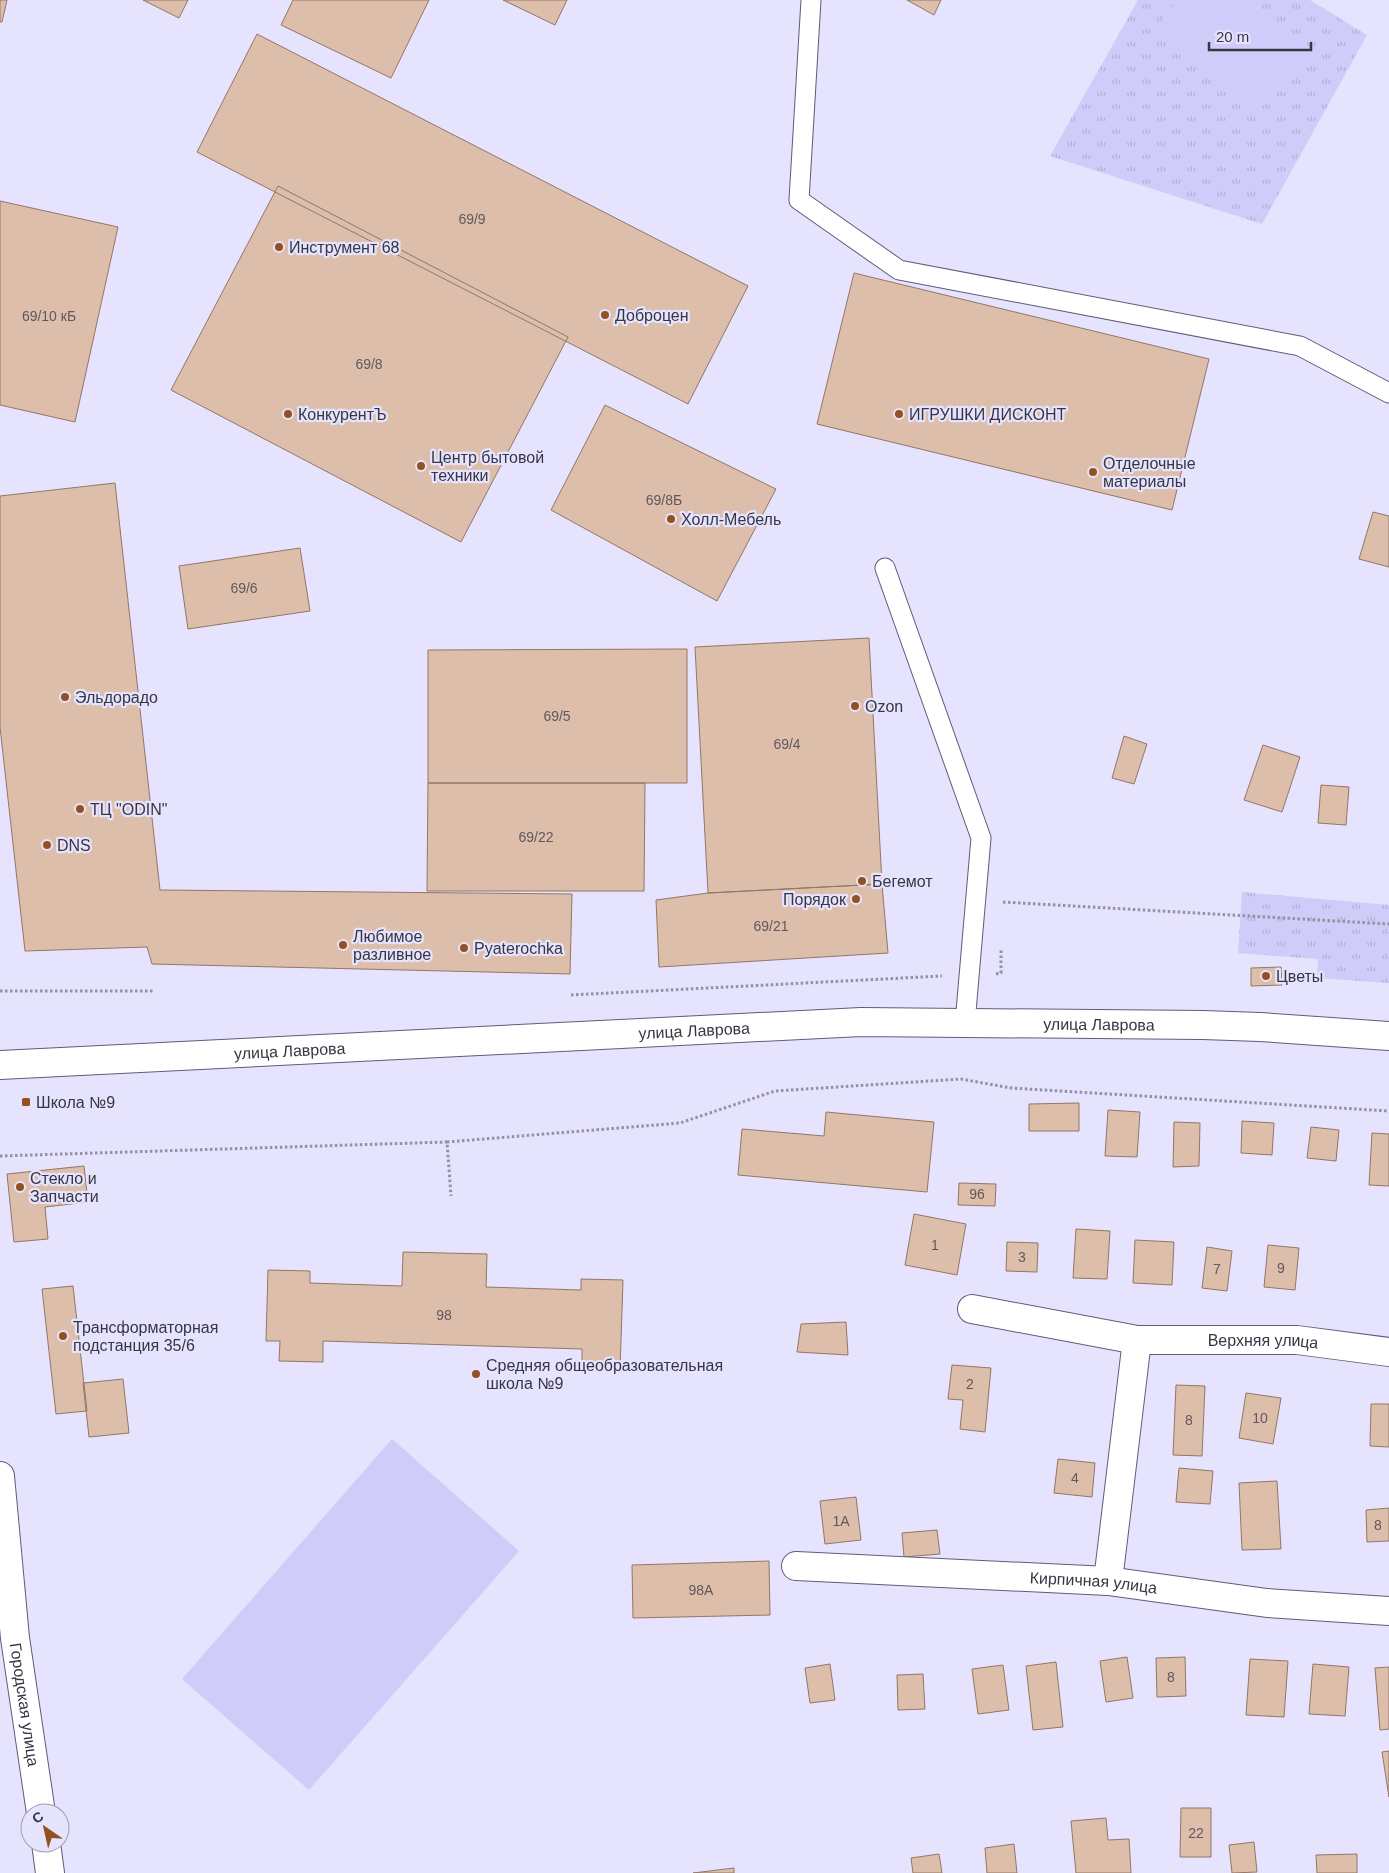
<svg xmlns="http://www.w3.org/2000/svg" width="1389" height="1873" viewBox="0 0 1389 1873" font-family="Arial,sans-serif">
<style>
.grass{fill:url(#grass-tufts)}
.pitch{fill:#d0cbf9}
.building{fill:#ddbeab;stroke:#937665}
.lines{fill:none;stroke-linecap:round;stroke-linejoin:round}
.service-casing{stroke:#5f5c78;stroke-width:21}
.minor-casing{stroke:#5f5c78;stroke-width:30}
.secondary-casing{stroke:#5f5c78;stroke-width:30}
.path{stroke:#9391a5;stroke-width:3;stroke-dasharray:2.5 2.5;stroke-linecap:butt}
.service{stroke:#fff;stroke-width:19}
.minor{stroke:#fff;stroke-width:28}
.secondary{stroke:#fff;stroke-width:28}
.poi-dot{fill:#935020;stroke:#e5e3fd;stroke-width:2}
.labels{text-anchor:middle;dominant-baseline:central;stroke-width:4.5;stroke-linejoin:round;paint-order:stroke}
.number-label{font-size:14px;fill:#60585d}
.poi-label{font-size:16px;fill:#373643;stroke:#e5e3fd;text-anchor:start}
.street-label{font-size:16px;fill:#373643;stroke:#e5e3fd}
</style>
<defs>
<pattern id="grass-tufts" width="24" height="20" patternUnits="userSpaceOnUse" patternTransform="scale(1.25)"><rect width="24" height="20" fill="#d0cbf9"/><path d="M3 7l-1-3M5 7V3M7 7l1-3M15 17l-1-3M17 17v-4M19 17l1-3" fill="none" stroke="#b3afd7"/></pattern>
</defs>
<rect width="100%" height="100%" fill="#e5e3fd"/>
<!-- grass -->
<path class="grass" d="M1138,0H1178L1155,31L1304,53L1236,0H1310L1367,35L1262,224L1050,156Z
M1242,892L1389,905V983L1317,978L1318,959L1238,953Z"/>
<!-- pitch -->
<path class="pitch" d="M1178,0H1236L1304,53L1259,111L1154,30Z
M392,1439L519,1551L309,1790L182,1679Z"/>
<!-- building -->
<path class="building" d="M0,0H7L2,22H0Z
M143,0H188L179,18Z
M293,0H429L391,78L281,25Z
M503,0H567L555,25Z
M907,0H941L934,15Z
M257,34L748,286L688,404L197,152Z
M278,186L568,337L461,542L171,390Z
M0,201L118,227L75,422L0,405Z
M854,273L1209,359L1172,510L817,424Z
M605,405L776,489L717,601L551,510Z
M115,483L160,890L572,894L570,974L152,964L147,947L25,951L0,727V496Z
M1373,512L1389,516V567L1359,559Z
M300,548L310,611L188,629L179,566Z
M869,638L882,884L708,893L695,647Z
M687,649V783H428V650Z
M1124,736L1147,744L1134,784L1112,778Z
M1263,745L1300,757L1282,812L1244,800Z
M428,783H645L644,891H427Z
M1321,785L1349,787L1346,825L1318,823Z
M882,884L888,953L659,967L656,900L708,893Z
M1281,967L1282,985L1251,986V968Z
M1079,1103V1131H1029V1104Z
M1108,1110L1140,1112L1137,1157L1105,1156Z
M826,1112L934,1122L927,1192L738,1175L742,1129L824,1136Z
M1242,1121L1274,1123L1272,1155L1241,1153Z
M1174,1122L1200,1123L1199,1166L1173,1167Z
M1311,1127L1339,1130L1336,1161L1307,1158Z
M1372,1133L1389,1134V1186L1369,1185Z
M84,1166L88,1202L45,1207L48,1239L14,1242L7,1174Z
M959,1183L996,1184L995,1206L958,1205Z
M914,1214L966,1224L957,1275L905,1265Z
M1076,1229L1110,1231L1107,1279L1073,1278Z
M1135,1240L1174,1242L1172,1285L1133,1283Z
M1007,1242L1038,1243L1037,1272L1006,1271Z
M1268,1245L1299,1248L1295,1290L1264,1287Z
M1207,1247L1232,1251L1227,1291L1202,1288Z
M403,1252L487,1254L486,1287L581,1290V1279L623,1280L620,1370L582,1369V1349L323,1341V1362L279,1361L280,1341H266L268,1270L310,1271V1283L402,1286Z
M73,1286L87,1411L56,1414L42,1289Z
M846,1322L848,1355L797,1352L801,1324Z
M952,1365L991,1368L985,1432L960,1429L963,1400L948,1399Z
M123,1379L129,1433L89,1437L83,1383Z
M1176,1385L1205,1386L1202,1456L1173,1455Z
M1246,1393L1281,1398L1273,1444L1239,1438Z
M1371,1404H1389V1447L1370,1446Z
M1058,1459L1095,1463L1092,1497L1054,1493Z
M1179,1468L1213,1471L1210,1504L1176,1502Z
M1277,1481L1281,1549L1242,1550L1239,1483Z
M856,1497L861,1540L825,1544L820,1501Z
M1389,1508V1541L1367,1542L1366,1510Z
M937,1530L940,1554L904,1557L902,1533Z
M769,1561L770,1615L633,1618L632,1565Z
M1127,1657L1133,1698L1106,1702L1100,1661Z
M1185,1657L1186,1696L1157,1697L1156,1658Z
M1250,1659L1288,1661L1284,1717L1246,1715Z
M1056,1662L1063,1727L1033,1730L1026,1666Z
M830,1664L835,1700L810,1703L805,1668Z
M1313,1664L1349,1667L1345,1716L1309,1714Z
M1003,1665L1009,1710L978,1714L972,1669Z
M1389,1667V1729L1380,1730L1375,1668Z
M923,1674L925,1709L898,1710L897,1675Z
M1389,1751V1797L1382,1752Z
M1181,1808H1211V1857H1180Z
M1106,1818L1108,1840L1129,1839L1131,1873H1076L1071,1821Z
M1254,1842L1257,1872L1232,1873L1229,1845Z
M1014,1844L1017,1873H987L985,1848Z
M939,1854L942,1873H913L911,1858Z
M1357,1854V1873H1317L1316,1855Z
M734,1868V1873H693Z"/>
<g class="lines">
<defs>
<path id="service" d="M811,0L799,200L899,270L1300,346L1389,393
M885,568L981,838L965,1023"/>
<g id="minor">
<path id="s1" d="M972,1309L1137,1340H1297L1389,1352"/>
<path id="s2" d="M0,1476L15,1638L41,1813"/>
<path id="s3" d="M796,1566L1108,1581L1267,1603L1389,1611"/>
<path d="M1108,1581L1137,1340"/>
<path d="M46,1843L50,1873"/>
</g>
<g id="secondary">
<path id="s4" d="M0,1065L861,1022L1203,1025L1260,1027L1389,1036"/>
</g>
</defs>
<!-- service casing -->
<use href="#service" class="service-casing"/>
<!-- minor casing -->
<use href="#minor" class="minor-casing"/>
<!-- secondary casing -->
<use href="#secondary" class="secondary-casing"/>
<!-- path -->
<path class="path" d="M1003,902L1389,924
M996,974L1001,973V950
M0,991H153
M571,995L942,976
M447,1142L680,1123L775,1091L961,1079L1011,1088L1389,1111
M0,1156L447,1142L451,1196"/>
<!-- service -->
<use href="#service" class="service"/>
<!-- minor -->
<use href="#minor" class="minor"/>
<!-- secondary -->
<use href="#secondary" class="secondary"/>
</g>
<!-- markers -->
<g class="poi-dot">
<circle cx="279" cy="247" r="5"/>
<circle cx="605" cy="315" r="5"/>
<circle cx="288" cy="414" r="5"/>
<circle cx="899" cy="414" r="5"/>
<circle cx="421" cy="466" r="5"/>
<circle cx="1093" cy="472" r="5"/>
<circle cx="671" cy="519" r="5"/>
<circle cx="65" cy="697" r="5"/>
<circle cx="855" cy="706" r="5"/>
<circle cx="80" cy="809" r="5"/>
<circle cx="47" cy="845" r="5"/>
<circle cx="862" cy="881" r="5"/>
<circle cx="856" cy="899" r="5"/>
<circle cx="343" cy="945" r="5"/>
<circle cx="464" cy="948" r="5"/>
<circle cx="1266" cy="976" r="5"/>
<rect x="21" y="1097" width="10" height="10" rx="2.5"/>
<circle cx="20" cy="1187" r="5"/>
<circle cx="63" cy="1336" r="5"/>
<circle cx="476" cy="1374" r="5"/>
</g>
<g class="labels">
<!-- number labels -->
<g class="number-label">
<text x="472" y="219">69/9</text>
<text x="49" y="316">69/10 кБ</text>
<text x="369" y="364">69/8</text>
<text x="664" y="500">69/8Б</text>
<text x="244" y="588">69/6</text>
<text x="557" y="716">69/5</text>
<text x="787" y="744">69/4</text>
<text x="536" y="837">69/22</text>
<text x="771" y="926">69/21</text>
<text x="977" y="1194">96</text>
<text x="935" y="1245">1</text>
<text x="1022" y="1257">3</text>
<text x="1281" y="1268">9</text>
<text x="1217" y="1269">7</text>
<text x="444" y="1315">98</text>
<text x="970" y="1384">2</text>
<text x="1260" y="1418">10</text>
<text x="1189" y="1420">8</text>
<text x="1075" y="1478">4</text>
<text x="841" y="1521">1А</text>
<text x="1378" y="1525">8</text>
<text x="701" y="1590">98А</text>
<text x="1171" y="1677">8</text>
<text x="1196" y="1833">22</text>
</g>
<!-- poi labels -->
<g class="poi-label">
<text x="289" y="247">Инструмент 68</text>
<text x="615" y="315">Доброцен</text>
<text x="298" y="414">КонкурентЪ</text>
<text x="909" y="414">ИГРУШКИ ДИСКОНТ</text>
<text x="431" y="457">Центр бытовой<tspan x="431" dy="18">техники</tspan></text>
<text x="1103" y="463">Отделочные<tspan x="1103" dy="18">материалы</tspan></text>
<text x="681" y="519">Холл-Мебель</text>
<text x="75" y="697">Эльдорадо</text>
<text x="865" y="706">Ozon</text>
<text x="90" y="809">ТЦ "ODIN"</text>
<text x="57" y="845">DNS</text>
<text x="872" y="881">Бегемот</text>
<text x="846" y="899" text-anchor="end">Порядок</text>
<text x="353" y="936">Любимое<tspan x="353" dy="18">разливное</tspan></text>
<text x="474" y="948">Pyaterochka</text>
<text x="1276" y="976">Цветы</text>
<text x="36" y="1102">Школа №9</text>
<text x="30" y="1178">Стекло и<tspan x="30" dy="18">Запчасти</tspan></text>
<text x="73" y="1327">Трансформаторная<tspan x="73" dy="18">подстанция 35/6</tspan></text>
<text x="486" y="1365">Средняя общеобразовательная<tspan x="486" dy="18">школа №9</tspan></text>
</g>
<!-- street labels -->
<g class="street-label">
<text stroke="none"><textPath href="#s4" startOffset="1100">улица Лаврова</textPath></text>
<text stroke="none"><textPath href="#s4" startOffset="695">улица Лаврова</textPath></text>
<text stroke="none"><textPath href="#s4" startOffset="290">улица Лаврова</textPath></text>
<text stroke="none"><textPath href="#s1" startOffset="294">Верхняя улица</textPath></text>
<text stroke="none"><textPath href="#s3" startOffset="298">Кирпичная улица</textPath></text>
<text stroke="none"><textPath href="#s2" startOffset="230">Городская улица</textPath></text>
</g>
</g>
<!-- north arrow -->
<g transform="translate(45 1828) rotate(326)"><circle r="24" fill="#e5e3fd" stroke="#9f9eb3"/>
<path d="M0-4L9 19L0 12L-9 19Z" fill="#935020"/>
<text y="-8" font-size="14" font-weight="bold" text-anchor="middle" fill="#373643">С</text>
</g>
<!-- scale -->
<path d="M1209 42v8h102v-8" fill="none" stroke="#373643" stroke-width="2.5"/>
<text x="1216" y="42" font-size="15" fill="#373643" stroke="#e5e3fd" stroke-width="4" paint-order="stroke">20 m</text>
</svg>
